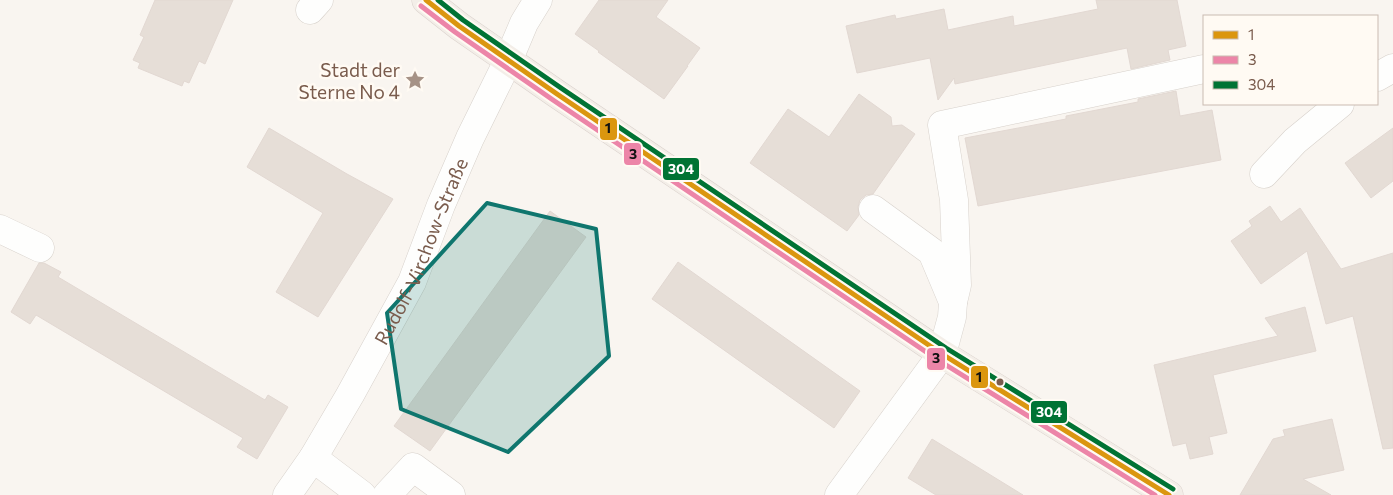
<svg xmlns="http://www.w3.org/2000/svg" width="1393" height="495" viewBox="0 0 1393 495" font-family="Commissioner,sans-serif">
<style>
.building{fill:#e6ded7;stroke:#e2d8d2}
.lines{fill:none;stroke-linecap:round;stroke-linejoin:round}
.minor-casing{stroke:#d7d1cb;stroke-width:29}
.major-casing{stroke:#dad1cc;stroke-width:29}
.minor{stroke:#fefefd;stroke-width:28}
.major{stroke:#f3eee8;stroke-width:28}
.bus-1-casing{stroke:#fffaf3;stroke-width:9}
.bus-2-casing{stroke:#fffaf3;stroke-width:9}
.bus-3-casing{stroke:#fffaf3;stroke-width:9}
.bus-1{stroke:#db960f;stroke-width:5}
.bus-2{stroke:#ec85a8;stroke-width:5}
.bus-3{stroke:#007334;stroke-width:5}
.marked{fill:#0f766e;fill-opacity:0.2;stroke:#0f766e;stroke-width:4;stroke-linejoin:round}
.bus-dot{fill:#7a5c4d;stroke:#fffaf3;stroke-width:2}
.labels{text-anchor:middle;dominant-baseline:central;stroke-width:5;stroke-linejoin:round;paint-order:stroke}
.poi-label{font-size:19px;fill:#7a5c4d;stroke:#fffaf3;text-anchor:end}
.street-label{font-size:19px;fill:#7a5c4d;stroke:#fffaf3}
.line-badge{stroke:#fffaf3;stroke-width:2}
.badge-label{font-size:14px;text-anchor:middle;font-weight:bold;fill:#fff}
.pale-badge-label{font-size:14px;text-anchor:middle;font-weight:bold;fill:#111}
</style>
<rect width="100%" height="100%" fill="#f9f5f0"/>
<!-- building -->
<path class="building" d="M155,0H233L205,64L199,61L189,83L184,81L182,86L138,68L140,63L133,60L144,37L140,35Z
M599,0H668L656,17L700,48L687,66H688L664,99L598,52L599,51L575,34Z
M1096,0H1177L1186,46L1168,50L1170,60L1131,69L1127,48L955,84L954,78L938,100L930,58L857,73L846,26L895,15L896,19L944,9L948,30L1013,16L1014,26L1098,9Z
M1176,91L1180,116L1212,110L1221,160L978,206L965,138L1066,119V116L1138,102V99Z
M859,94L891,117L892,126L902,125L915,134L873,194L866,195L860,200L858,207L859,215L847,231L750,163L788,109L829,137Z
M269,128L347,174L393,199L318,317L276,292L323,213L247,167Z
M1393,128V181L1371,198L1345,163Z
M1270,206L1281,222L1300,208L1341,269L1393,253V448L1383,449L1353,316L1326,324L1307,251L1261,284L1231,241L1252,226L1249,221Z
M550,211L586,237L430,451L394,426Z
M678,262L860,391L834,428L652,299Z
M39,263H44L61,272L58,277L265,400L268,395L288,407L257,459L237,447L243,438L36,315L30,324L11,312Z
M1305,307L1316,351L1213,375L1227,433L1209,437L1213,454L1190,459L1186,443L1173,446L1154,365L1278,336L1265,318Z
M1332,419L1344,470L1303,479L1331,495H1240L1273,439L1285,436L1283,430Z
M932,439L1023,495H936L908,478Z"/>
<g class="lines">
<defs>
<g id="minor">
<path d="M310,10L319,0"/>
<path d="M1377,77L1393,68"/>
<path d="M1264,174L1295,141L1340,104"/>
<path d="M0,229L40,248"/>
<path d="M953,302L957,285L954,200L942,125L1204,69"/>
<path d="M313,458L362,495"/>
<path id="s1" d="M287,495L313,458L350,395L412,282L441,205L470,138L508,61L524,23L538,0"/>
<path d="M387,495L413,467L451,495"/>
<path d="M839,495L942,354L952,317L953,302L932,252L873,209"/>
</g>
<path id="major" d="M426,0L459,26L557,94L942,354L1169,495"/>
</defs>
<!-- minor casing -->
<use href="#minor" class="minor-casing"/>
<!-- major casing -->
<use href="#major" class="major-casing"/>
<!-- minor -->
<use href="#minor" class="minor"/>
<!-- major -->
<use href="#major" class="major"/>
<defs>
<path id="bus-1" d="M426,0L459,26L557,94L942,354L1169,495"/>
<path id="bus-2" d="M421,6L455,32L553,100L938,360L1155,495"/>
<path id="bus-3" d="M438,0L463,20L561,88L946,348L1173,489"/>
</defs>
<!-- bus-1 casing -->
<use href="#bus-1" class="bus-1-casing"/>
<!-- bus-2 casing -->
<use href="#bus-2" class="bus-2-casing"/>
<!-- bus-3 casing -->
<use href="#bus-3" class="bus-3-casing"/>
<!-- bus-1 -->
<use href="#bus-1" class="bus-1"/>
<!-- bus-2 -->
<use href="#bus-2" class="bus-2"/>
<!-- bus-3 -->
<use href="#bus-3" class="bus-3"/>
</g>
<!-- marked area -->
<path class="marked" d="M487,203L596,229L609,356L508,452L401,409L387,313Z"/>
<!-- icons -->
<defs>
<symbol id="sight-bare" viewBox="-9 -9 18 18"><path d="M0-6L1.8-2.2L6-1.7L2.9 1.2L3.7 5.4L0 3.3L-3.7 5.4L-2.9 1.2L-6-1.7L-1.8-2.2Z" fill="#a69286" stroke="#fffaf3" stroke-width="2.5" paint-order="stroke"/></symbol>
</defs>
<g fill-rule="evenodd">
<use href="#sight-bare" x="401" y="66" width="28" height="28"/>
</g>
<!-- markers -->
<circle class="bus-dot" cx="1000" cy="382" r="4.5"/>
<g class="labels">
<!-- poi labels -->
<g class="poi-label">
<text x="400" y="69">Stadt der<tspan x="400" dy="22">Sterne No 4</tspan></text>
</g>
<!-- street labels -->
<g class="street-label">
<text stroke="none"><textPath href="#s1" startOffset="279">Rudolf-Virchow-Straße</textPath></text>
</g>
</g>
<g class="line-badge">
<rect x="599" y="117" width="19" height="24" rx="5" fill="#db960f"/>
<rect x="623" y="142" width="19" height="24" rx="5" fill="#ec85a8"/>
<rect x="662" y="157" width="38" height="24" rx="5" fill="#007334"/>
<rect x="926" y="347" width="20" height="24" rx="5" fill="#ec85a8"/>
<rect x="970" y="365" width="19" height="24" rx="5" fill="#db960f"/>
<rect x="1030" y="400" width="38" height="24" rx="5" fill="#007334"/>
</g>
<g class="badge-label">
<text x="681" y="174">304</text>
<text x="1049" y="417">304</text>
</g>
<g class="pale-badge-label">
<text x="608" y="133">1</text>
<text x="633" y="159">3</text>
<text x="936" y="363">3</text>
<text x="979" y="382">1</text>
</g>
<!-- legend -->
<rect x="1203" y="15" width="175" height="90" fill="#fffaf3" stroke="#cabbb1"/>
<rect x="1213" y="31" width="25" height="8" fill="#db960f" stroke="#cabbb1"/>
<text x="1248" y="40" font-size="15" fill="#7a5c4d">1</text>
<rect x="1213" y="56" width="25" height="8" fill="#ec85a8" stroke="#cabbb1"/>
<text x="1248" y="65" font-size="15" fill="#7a5c4d">3</text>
<rect x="1213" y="81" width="25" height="8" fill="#007334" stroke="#cabbb1"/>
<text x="1248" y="90" font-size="15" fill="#7a5c4d">304</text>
</svg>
